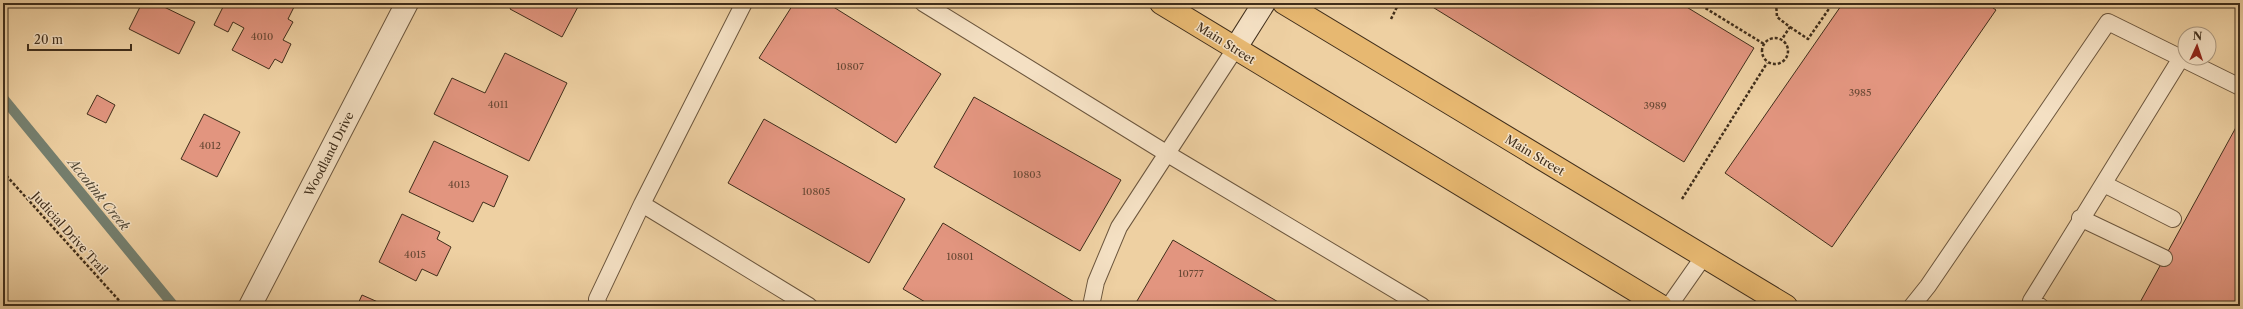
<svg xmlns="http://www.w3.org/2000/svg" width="2243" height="309" viewBox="0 0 2243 309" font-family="'Libre Caslon Text',serif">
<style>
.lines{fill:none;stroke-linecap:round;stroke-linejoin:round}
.stream{stroke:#758070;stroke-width:10}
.building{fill:#e2957f;stroke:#402e1b}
.lane-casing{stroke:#6c563d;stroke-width:18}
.street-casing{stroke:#6c563d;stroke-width:24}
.secondary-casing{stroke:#402e1b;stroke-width:24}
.primary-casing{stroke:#402e1b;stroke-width:24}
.path{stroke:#402e1b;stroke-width:2.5;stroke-dasharray:3 2;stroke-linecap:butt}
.lane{stroke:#f4e0c3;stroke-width:16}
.street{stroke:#f4e0c3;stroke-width:22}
.secondary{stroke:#f4e0c3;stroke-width:22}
.primary{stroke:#e7b871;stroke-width:22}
.labels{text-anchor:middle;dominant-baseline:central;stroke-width:3;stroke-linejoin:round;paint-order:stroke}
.number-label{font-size:10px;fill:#684834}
.street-label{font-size:12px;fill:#402e1b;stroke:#f4e0c3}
.water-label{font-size:13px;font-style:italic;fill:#524937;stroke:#f4e0c3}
</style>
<rect width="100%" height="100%" fill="#eed0a2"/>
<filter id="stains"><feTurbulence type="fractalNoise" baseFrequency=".005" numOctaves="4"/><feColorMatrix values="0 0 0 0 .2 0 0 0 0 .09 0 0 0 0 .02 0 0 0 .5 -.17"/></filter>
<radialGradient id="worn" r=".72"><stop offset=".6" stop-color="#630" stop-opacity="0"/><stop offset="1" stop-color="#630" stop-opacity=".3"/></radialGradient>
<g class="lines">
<!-- stream -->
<path class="stream" d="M3,98L174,306"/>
</g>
<!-- building -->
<path class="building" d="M142,3H161L160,5L195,22L179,54L129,29Z
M225,3H296L288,19L293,22L283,40L291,44L282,63L275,59L269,69L232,50L244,28L233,22L228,32L214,25Z
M513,3H580L562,37L510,9Z
M794,3H827L941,74L896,143L759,58Z
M1426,3H1680L1754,48L1684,162Z
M1843,3H1986L1996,10L1832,247L1725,173Z
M505,53L567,83L529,161L434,114L452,78L485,93Z
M97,95L115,105L106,123L87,114Z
M974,97L1121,180L1080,251L934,167Z
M204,114L240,132L217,177L181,159Z
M764,119L905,199L869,263L728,183Z
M2240,120V306H2138Z
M434,141L508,176L494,207L483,202L473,222L409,192Z
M402,214L440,232L437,239L451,247L437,276L422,269L416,281L379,262Z
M943,223L1081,306H932L903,289Z
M1173,240L1285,306H1134Z
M362,295L387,306H357Z"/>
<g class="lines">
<defs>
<path id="lane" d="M744,3L642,204L809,306
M923,3L1166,153L1422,306
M2104,184L2173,219
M2080,218L2164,258
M599,306L597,299L642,204
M1091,306L1096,282L1119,227L1235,49
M1669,306L1704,256
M1912,306L1928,286L2108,22L2240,87
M2040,306L2031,301L2181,58"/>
<path id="street" d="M250,306L407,3"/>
<path id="secondary" d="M1235,49L1264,3"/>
<path id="primary" d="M1161,3L1661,306
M1284,3L1786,306"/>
</defs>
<!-- lane casing -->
<use href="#lane" class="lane-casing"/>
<!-- street casing -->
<use href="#street" class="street-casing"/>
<!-- secondary casing -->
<use href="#secondary" class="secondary-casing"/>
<!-- primary casing -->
<use href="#primary" class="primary-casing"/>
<!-- path -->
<path class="path" d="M1697,3L1764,44
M1776,3L1777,17L1790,27L1782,39
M1391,19L1399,3
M1790,27L1808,39L1833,3
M1762 51a13 13 0 1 1 26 0a13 13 0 1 1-26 0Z
M3,172L124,306
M1682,199L1767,63"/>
<!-- lane -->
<use href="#lane" class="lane"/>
<!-- street -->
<use href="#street" class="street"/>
<!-- secondary -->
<use href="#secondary" class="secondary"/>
<!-- primary -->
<use href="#primary" class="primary"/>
</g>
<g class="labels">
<!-- number labels -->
<g class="number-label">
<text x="262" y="36">4010</text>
<text x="850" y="66">10807</text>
<text x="1860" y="92">3985</text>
<text x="498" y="104">4011</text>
<text x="1655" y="105">3989</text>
<text x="210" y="145">4012</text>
<text x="1027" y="174">10803</text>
<text x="459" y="184">4013</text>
<text x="816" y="191">10805</text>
<text x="415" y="254">4015</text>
<text x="960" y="256">10801</text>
<text x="1191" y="273">10777</text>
</g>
<!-- street labels -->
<g class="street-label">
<text transform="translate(1226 43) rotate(32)">Main Street</text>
<text transform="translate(329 154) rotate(-63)">Woodland Drive</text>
<text transform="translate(1535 155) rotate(31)">Main Street</text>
<text transform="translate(70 233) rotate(48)">Judicial Drive Trail</text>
</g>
<!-- water labels -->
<g class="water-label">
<text transform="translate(99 194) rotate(51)">Accotink Creek</text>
</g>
</g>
<!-- margin -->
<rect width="2243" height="309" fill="none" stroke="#eed0a2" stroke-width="16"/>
<rect x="4" y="4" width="2235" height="301" fill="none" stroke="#402e1b" stroke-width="2"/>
<rect x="8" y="8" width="2227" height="293" fill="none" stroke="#402e1b"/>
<!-- north arrow -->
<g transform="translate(2197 46) rotate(3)"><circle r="19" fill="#f4e0c3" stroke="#ac9980"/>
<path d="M0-3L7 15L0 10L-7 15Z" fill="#8f2418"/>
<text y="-6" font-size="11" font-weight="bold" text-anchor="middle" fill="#402e1b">N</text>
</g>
<!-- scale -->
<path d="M28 44v6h103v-6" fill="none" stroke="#402e1b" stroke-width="2"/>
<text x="34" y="44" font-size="12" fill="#402e1b" stroke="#f4e0c3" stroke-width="3" paint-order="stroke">20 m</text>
<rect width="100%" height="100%" filter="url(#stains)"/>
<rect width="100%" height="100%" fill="url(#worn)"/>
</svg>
